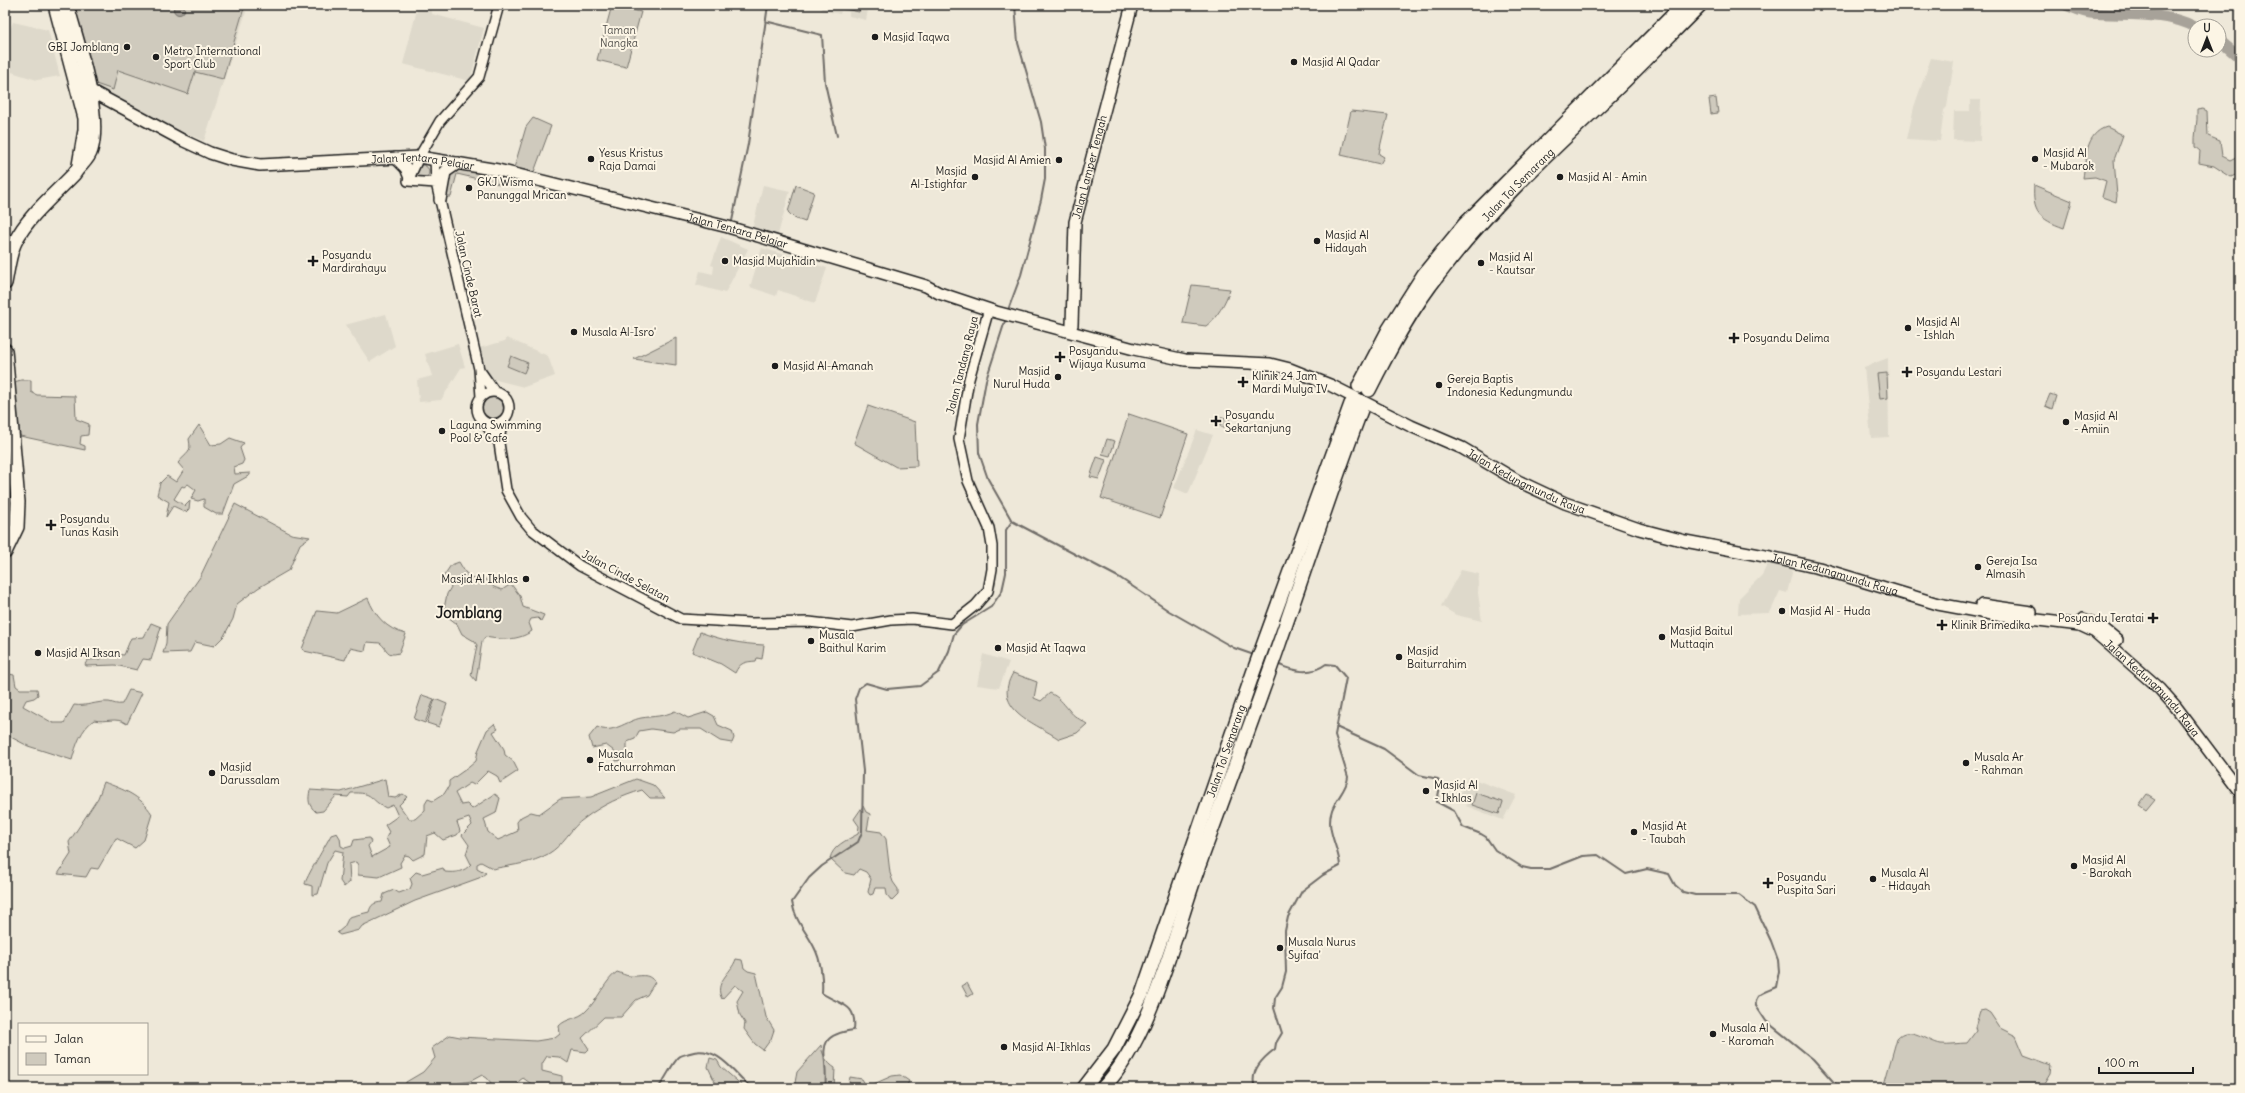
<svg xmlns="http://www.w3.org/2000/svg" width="2245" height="1093" viewBox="0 0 2245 1093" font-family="Delius,sans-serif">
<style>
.built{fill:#ded9cb}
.green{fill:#cfcabd;stroke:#76736c}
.water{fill:#a7a299;stroke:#6f6c67}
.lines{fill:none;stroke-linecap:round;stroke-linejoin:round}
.stream{stroke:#6f6c67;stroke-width:2}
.river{stroke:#a7a299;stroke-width:11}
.minor-casing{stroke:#1c1c1c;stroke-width:12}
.major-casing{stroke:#1c1c1c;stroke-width:14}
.highway-casing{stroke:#1c1c1c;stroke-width:16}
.minor{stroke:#fcf5e5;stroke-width:9}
.major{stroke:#fcf5e5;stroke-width:11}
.highway{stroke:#fcf5e5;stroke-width:13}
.poi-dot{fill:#1c1c1c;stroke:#fcf5e5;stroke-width:1.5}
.labels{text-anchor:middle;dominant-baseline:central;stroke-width:4;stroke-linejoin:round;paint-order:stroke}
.park-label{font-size:11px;fill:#52504c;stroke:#fcf5e5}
.poi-label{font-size:11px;fill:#1c1c1c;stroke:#fcf5e5;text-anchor:start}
.street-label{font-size:11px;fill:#1c1c1c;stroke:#fcf5e5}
.district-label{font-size:15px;font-weight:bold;fill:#1c1c1c;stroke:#fcf5e5}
</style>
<rect width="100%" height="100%" fill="#eee8d9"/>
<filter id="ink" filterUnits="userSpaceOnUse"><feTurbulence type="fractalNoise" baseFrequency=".025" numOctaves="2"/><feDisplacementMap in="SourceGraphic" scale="8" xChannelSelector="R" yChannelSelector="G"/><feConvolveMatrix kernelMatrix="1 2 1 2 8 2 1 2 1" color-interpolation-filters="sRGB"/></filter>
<g filter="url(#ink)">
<!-- built -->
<path class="built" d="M68,5H241L246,12L204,141L92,93Z
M822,5H869L866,20L849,16V12L841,11L840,14L821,10Z
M418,6L432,10V14L484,28L470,81L403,64Z
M13,22L48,30L60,76L37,80L5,70V28L10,29Z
M1931,58L1954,62L1947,107L1944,110L1940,141L1907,139L1914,107Z
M1970,100H1981L1980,141L1953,140L1954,111H1970Z
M763,185L790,191L777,238L752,230Z
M721,237L748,249L725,293L696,285L700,271L713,274L714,266L711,265Z
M762,248L827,268L815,303L778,290L776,296L750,287Z
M386,314L395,346L370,362L345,325Z
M507,338L548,356L555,376L524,387L488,378L479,348L505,341Z
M458,344L465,367L461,368L441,400L419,402L417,380L432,376L425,354Z
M1888,358L1889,437L1871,438L1864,367Z
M1197,430L1213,435L1188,494L1174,488Z
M1768,563L1793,569L1787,593L1780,591L1770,613L1738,614L1739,598L1762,575Z
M1461,570L1479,574L1478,593L1482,621L1456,615L1441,606Z
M983,654L1009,662L999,688L977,685Z
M1468,777L1516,795L1503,820L1466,806L1468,799L1460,794Z"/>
<!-- green -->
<path class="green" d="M73,5H90L126,10L147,5H242L244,8L223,79L195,72L188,94L118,70L113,90L93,83Z
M612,5L641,12L626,67L597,60Z
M841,5H861L859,12L840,8Z
M1716,98L1718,113L1711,114L1709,99Z
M2203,109L2207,111L2208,136L2220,141L2222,156L2230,160L2240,155V173L2231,177L2214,166L2199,163L2200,151L2195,147C2194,134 2198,123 2197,110Z
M1351,111L1388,115C1385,128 1381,140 1379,154L1384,157L1380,164L1341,155Z
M533,118L551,126L534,172L514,168L526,127Z
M2107,127L2123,135L2114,160L2117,196L2116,202L2102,197L2106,181L2095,177L2083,178C2086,159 2085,133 2107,127Z
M447,162L515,177L512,187L457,174L451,197H441Z
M415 172a7 7 0 1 1 14 0a7 7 0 1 1-14 0Z
M796,185L814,192L805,222L794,218L788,212Z
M2034,185L2072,201L2064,228C2039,219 2032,212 2034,185Z
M1192,285L1230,289C1226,302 1217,318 1206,326L1183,323Z
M676,338V365L634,359Z
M511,356L528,363L524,373L507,366Z
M1887,373L1888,398L1880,399L1877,374Z
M21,380H31V392L37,395L75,396L76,419L89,424L88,435L81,436L80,444L85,446V450L20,436L14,382Z
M475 407a18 18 0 1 1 36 0a18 18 0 1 1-36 0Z
M2050,394L2056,396L2052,409L2045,406Z
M868,406L915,422L917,466L896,467L854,443Z
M1129,414L1188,434L1160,518L1101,498Z
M1222,417L1229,419L1231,427H1221L1220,425Z
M199,425L211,445L221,444L230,438L244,443L240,448L244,460L242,464L234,467L235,474L250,473V475L234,484L223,514H216L204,507V499L198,501L191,499L196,490L188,484L184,487L182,486L174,499L185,506L190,501L189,509L186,512L173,506L166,517L169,502L157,495L160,483L167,476L176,482L184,470L178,463C187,452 192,454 189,439Z
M1107,439L1115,441L1110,456L1102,454Z
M5,447L8,477L5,504Z
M1097,457L1106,460L1099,479L1090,477Z
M235,504L291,534L310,537L300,544L289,570L258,588L237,604L233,619L224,636L214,646L195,642L190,652L163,653L166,643L167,624L200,577Z
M459,562L465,572L473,579L483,577L494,587L502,590L511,584L520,596L523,607L544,615L541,621L538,618L531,619L529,623L532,631C518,641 501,640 485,637L482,641L476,681L471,675L477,645L474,641L462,634L457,624L443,613L447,594L451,587L443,577L451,565Z
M368,598C375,616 386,629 406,634L399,653C386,657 388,649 380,643L367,642L365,651L350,648L345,660L304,651L302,649L317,611L337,613Z
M151,623L161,627L151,660L143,659L137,670L115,665L86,666L85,664L88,660L101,659L105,653L124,655L131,638L144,637Z
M700,632C721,640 741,644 764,645L762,659L757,658L756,661C745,662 740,662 735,673L721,664L692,652Z
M5,673L14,675L16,686L20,689H37L38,695L34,698L26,700L23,706L53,723H64L74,705C86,707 97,701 109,702C114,703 117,705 122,704L129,690L142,693L127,724C116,716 106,723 94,720C81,729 76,745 72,760L28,746L5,734Z
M1013,673L1037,682L1034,698L1041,701L1050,693C1060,698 1062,702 1069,710C1073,716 1081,720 1087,724L1077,733L1059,739C1036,723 991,710 1013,673Z
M422,695L434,699L425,723L414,719Z
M435,699L447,704L439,727L427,723Z
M675,711L688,718L707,712L714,716L718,725L732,731L734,738L732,743L720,741L701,729H680L673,732L651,729L639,731L635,739L627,742V759L616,761L614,751L606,745L592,748L589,737L597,727C612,735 626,721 641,718C654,716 663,717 675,711Z
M494,724L498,729L493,732L504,749L505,755L513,761L518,771L500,783L497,776L488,771L474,785L470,783L455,793L461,805L467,804L472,809L495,794L500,798L496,813L484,819L488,832L498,840L518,831L517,822L521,817L531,812L539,814L560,799L591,797L636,779L653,785L665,798H650L642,790C622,796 602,805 585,818C570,828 564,845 548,854C532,863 514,865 497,868L494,869L481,862L477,864V868L486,873L479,878L415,901L362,926L359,930L340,935L337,933L344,927L349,917L369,912C371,904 374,903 382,902L384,894L394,890L399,893L410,889L412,884L410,878L416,872L422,874L443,868L445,872C456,873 464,872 471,864L466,854L469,845L462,835L472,825L469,818L457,822L460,831L457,835L443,840L435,833L427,836L425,854L413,860L409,856L405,855L400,863L401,867L379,877L358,875V865L356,862L349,864L350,882L344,887L340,881L343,852L335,850L327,863L318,894L312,895V886L305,884C305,879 327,843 331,835L337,833L340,838L341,846L345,848L352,846L354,840L369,838L371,842L368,846L372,857L390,847L386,838L389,832L385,825L398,816L393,805L386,808C368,799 375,792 351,793L348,797L336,796L323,811L316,812C308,805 308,800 310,790L341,792L385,779L388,797L395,798L403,794L407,797L399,805L409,819H415L425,810V804L428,799L433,801L444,794L449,786V781L469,767L476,761L478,751L487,730Z
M104,782C124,790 140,795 152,814L144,840L135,848L116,838L98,869L91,868L86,877L58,874L71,854L69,842L98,798Z
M1476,793L1503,802L1499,814L1472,805Z
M2147,794L2155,799L2146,810L2139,805Z
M863,806L866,812L870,814L867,830L881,832L886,839L890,873L893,882L898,889V895L892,901L887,895L886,888H875L873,894L870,895L868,892L871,879L866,872L859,869L854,875L845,873L830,859C832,846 847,840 858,834L859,826L854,819Z
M736,959L742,960L744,968L748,971L756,973L766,1017L774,1030L771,1039L763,1050L755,1044L744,1029L745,1023L740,1015L737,1001L743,991L735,985L722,999C713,982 731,974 736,959Z
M617,972C621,973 626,976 630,976C641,977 647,972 655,982L647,995L636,1000L621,1017H604L582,1038L589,1049L586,1052L572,1050L568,1063L559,1057L547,1056L542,1064V1071L562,1076V1085H554L552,1088H537L523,1078L519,1081L517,1088H495L487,1078L482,1075L471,1081L449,1085L447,1088L405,1087L406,1082L423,1072L435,1058L432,1048L450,1035L460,1037L536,1041L555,1038L560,1034L559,1026C566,1018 579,1019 586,1011C597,1001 606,979 617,972Z
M967,983L973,994L968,997L962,986Z
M1985,1010L1990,1013L2000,1028L2016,1036L2024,1055L2051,1065L2050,1073L2041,1088H1883L1897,1038C1909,1024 1928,1042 1941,1044C1949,1045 1959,1043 1967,1043L1976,1031L1975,1027L1980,1011Z
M821,1045C822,1055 827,1063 835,1068L834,1088H794L797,1072Z
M710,1058L717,1060L721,1067L745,1088H712L716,1084L708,1067Z
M900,1075L909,1081L906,1088H848L850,1077L862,1079L867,1087L892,1076Z"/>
<!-- water -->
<path class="water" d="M173.5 9a5.5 5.5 0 1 1 11 0a5.5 5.5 0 1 1-11 0Z"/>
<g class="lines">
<!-- stream -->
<path class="stream" d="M765,21L822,35L825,83L837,136
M732,221L748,144L768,5
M1008,310L1021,275L1041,200L1045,179V149L1041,122L1018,43L1015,5
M1006,318L986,380L978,424L979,453L988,479L1012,521L1120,578L1169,611L1234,648L1254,655
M1336,727L1384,749L1419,775L1438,779L1440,786L1437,802L1454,811L1463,827L1481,834L1486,837L1495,850L1522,867L1531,869H1550L1583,856L1598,855L1626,874L1647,869L1669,874L1675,885L1683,892L1695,895H1739L1755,907L1771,941L1778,960L1779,971L1776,987C1766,992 1754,993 1756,1006L1766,1021L1813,1059L1839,1088
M658,1088C666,1079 672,1063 679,1057C681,1055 687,1054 690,1053C716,1044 734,1072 751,1088
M825,1088C830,1056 809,1036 854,1030C857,1002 840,1006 822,993C823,979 821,960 814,947C806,931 795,921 792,902L809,878L822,866L858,842L862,832L863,771L855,699L859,688L866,683L887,689L920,686L939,672L949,651L954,634L962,625L991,607L1002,591L1006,573V530L1012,521
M1255,1088C1249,1071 1263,1058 1275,1049L1276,1043L1282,1033L1274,1008L1275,998L1282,987L1286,972L1285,931L1288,917L1302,891L1323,875L1340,866C1339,847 1325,830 1332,810C1336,798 1347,790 1348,777L1335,735L1346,678L1335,665L1326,664C1310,676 1294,671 1277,664"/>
<!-- river -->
<path class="river" d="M2066,5C2074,8 2082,12 2090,13C2123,16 2166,11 2195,27
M2219,40L2240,58"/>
<defs>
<path id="minor" d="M435,159L436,183L479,369L481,397
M436,183L408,181L419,157L440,121L479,77L499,5
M481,372L495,392
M477 408a16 16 0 1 1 32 0a16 16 0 1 1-32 0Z
M483,421L499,443
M502,421L499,443L506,490L521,517L531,529L580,566L681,619L750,623L809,622L852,627L891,620L912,619L952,624L976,605L988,591L992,569V546L989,528L968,481L959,439L969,379L989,309"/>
<g id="major">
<path id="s1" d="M84,87L184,141L210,153L232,160L260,165L419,157L498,170L728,227L926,286L939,293L996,312L1134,349L1185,360L1270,364L1290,369L1330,385L1411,426L1462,448L1518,481L1565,503L1639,529L1685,541L1770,557L1819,568L1938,604L2003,616L2080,625L2095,632L2160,689L2176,707L2240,792"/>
<path d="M396,158L406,168L410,178"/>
<path d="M440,200L445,172L458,163"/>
<path id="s2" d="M1072,325L1075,222L1132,5"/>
<path d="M1982,605L2031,612"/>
<path d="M2083,619L2100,626L2117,640"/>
</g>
<g id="highway">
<path d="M55,5L85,118V130L79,165"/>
<path d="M5,283C8,269 9,254 15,242C28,216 54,195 74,174C79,165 88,161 91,150C102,112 77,43 67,5"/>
<path d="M5,350L18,502L17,527L5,552"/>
<path d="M1359,386L1389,329L1424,274L1464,225L1683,5"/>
<path id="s3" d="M1369,390C1389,350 1411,309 1439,274C1488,209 1549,153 1608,97C1639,67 1669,36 1700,5"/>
<path id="s4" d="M1084,1088L1114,1049L1142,994L1253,673L1351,404"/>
<path d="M1103,1088C1152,1036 1174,935 1198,868C1225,793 1253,719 1279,644C1306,566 1332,487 1361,410"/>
</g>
</defs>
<!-- minor casing -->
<use href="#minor" class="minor-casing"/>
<!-- major casing -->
<use href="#major" class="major-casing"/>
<!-- highway casing -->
<use href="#highway" class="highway-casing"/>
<!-- minor -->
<use href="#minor" class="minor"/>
<!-- major -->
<use href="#major" class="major"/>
<!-- highway -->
<use href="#highway" class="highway"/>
</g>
</g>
<!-- markers -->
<g class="poi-dot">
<circle cx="875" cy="37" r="4"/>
<circle cx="127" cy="47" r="4"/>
<circle cx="156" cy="57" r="4"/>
<circle cx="1294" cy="62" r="4"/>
<circle cx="591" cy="159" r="4"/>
<circle cx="2035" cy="159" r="4"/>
<circle cx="1059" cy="160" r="4"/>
<circle cx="975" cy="177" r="4"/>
<circle cx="1560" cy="177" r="4"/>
<circle cx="469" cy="188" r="4"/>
<circle cx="1317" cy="241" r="4"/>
<path d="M311 255h4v4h4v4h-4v4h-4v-4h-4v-4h4z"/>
<circle cx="725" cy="261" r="4"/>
<circle cx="1481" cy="263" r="4"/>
<circle cx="1908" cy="328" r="4"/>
<circle cx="574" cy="332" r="4"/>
<path d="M1732 332h4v4h4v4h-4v4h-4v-4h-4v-4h4z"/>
<path d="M1058 351h4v4h4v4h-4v4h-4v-4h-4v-4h4z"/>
<circle cx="775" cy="366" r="4"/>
<path d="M1905 366h4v4h4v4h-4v4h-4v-4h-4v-4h4z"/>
<circle cx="1058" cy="377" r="4"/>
<path d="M1241 376h4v4h4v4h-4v4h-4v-4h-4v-4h4z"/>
<circle cx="1439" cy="385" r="4"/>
<path d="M1214 415h4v4h4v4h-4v4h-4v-4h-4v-4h4z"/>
<circle cx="2066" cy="422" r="4"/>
<circle cx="442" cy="431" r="4"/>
<path d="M49 519h4v4h4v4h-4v4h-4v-4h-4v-4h4z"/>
<circle cx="1978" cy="567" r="4"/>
<circle cx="526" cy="579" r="4"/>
<circle cx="1782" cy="611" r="4"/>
<path d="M2151 612h4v4h4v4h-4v4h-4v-4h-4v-4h4z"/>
<path d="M1940 619h4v4h4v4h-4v4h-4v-4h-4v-4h4z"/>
<circle cx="1662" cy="637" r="4"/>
<circle cx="811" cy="641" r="4"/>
<circle cx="998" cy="648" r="4"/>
<circle cx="38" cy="653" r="4"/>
<circle cx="1399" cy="657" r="4"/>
<circle cx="590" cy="760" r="4"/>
<circle cx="1966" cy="763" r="4"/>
<circle cx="212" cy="773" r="4"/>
<circle cx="1426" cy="791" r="4"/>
<circle cx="1634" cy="832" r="4"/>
<circle cx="2074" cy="866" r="4"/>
<circle cx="1873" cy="879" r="4"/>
<path d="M1766 877h4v4h4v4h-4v4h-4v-4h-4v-4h4z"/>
<circle cx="1280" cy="948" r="4"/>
<circle cx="1713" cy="1034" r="4"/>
<circle cx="1004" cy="1047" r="4"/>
</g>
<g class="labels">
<!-- park labels -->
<g class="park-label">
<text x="619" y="30">Taman<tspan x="619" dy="13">Nangka</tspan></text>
</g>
<!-- poi labels -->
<g class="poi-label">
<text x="883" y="37">Masjid Taqwa</text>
<text x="119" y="47" text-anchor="end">GBI Jomblang</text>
<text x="164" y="51">Metro International<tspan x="164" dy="13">Sport Club</tspan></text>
<text x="1302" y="62">Masjid Al Qadar</text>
<text x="599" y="153">Yesus Kristus<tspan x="599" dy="13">Raja Damai</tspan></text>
<text x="2043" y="153">Masjid Al<tspan x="2043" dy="13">- Mubarok</tspan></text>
<text x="1051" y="160" text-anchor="end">Masjid Al Amien</text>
<text x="967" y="171" text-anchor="end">Masjid<tspan x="967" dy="13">Al-Istighfar</tspan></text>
<text x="1568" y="177">Masjid Al - Amin</text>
<text x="477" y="182">GKJ Wisma<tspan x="477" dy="13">Panunggal Mrican</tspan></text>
<text x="1325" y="235">Masjid Al<tspan x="1325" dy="13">Hidayah</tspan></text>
<text x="322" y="255">Posyandu<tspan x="322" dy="13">Mardirahayu</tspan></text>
<text x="1489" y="257">Masjid Al<tspan x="1489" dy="13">- Kautsar</tspan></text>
<text x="733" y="261">Masjid Mujahidin</text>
<text x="1916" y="322">Masjid Al<tspan x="1916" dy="13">- Ishlah</tspan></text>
<text x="582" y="332">Musala Al-Isro'</text>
<text x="1743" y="338">Posyandu Delima</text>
<text x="1069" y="351">Posyandu<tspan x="1069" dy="13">Wijaya Kusuma</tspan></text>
<text x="783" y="366">Masjid Al-Amanah</text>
<text x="1050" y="371" text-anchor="end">Masjid<tspan x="1050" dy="13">Nurul Huda</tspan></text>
<text x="1916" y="372">Posyandu Lestari</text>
<text x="1252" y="376">Klinik 24 Jam<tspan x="1252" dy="13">Mardi Mulya IV</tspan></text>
<text x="1447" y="379">Gereja Baptis<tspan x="1447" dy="13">Indonesia Kedungmundu</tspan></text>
<text x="1225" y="415">Posyandu<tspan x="1225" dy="13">Sekartanjung</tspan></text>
<text x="2074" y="416">Masjid Al<tspan x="2074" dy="13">- Amiin</tspan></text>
<text x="450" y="425">Laguna Swimming<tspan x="450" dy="13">Pool &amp; Cafe</tspan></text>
<text x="60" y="519">Posyandu<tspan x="60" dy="13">Tunas Kasih</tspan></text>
<text x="1986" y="561">Gereja Isa<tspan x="1986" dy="13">Almasih</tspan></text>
<text x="518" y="579" text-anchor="end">Masjid Al Ikhlas</text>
<text x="1790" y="611">Masjid Al - Huda</text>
<text x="2144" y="618" text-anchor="end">Posyandu Teratai</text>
<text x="1951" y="625">Klinik Brimedika</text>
<text x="1670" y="631">Masjid Baitul<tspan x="1670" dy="13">Muttaqin</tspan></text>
<text x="819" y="635">Musala<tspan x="819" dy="13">Baithul Karim</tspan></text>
<text x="1006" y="648">Masjid At Taqwa</text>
<text x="1407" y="651">Masjid<tspan x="1407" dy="13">Baiturrahim</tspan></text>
<text x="46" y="653">Masjid Al Iksan</text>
<text x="598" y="754">Musala<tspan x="598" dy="13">Fatchurrohman</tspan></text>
<text x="1974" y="757">Musala Ar<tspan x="1974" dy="13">- Rahman</tspan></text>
<text x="220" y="767">Masjid<tspan x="220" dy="13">Darussalam</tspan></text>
<text x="1434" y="785">Masjid Al<tspan x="1434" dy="13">- Ikhlas</tspan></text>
<text x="1642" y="826">Masjid At<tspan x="1642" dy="13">- Taubah</tspan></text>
<text x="2082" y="860">Masjid Al<tspan x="2082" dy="13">- Barokah</tspan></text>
<text x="1881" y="873">Musala Al<tspan x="1881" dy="13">- Hidayah</tspan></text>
<text x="1777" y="877">Posyandu<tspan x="1777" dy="13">Puspita Sari</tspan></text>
<text x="1288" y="942">Musala Nurus<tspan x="1288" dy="13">Syifaa'</tspan></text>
<text x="1721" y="1028">Musala Al<tspan x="1721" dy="13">- Karomah</tspan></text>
<text x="1012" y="1047">Masjid Al-Ikhlas</text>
</g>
<!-- street labels -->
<g class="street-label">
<text stroke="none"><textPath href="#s1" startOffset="357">Jalan Tentara Pelajar</textPath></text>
<text stroke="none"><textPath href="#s2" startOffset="160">Jalan Lamper Tengah</textPath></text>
<text stroke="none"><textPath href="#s3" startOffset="255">Jalan Tol Semarang</textPath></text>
<text stroke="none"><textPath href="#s1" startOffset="680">Jalan Tentara Pelajar</textPath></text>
<text transform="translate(469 274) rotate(77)">Jalan Cinde Barat</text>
<text transform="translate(962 365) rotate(-76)">Jalan Tandang Raya</text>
<text stroke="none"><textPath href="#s1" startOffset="1514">Jalan Kedungmundu Raya</textPath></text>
<text stroke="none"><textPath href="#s1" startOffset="1838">Jalan Kedungmundu Raya</textPath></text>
<text transform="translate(626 576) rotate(28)">Jalan Cinde Selatan</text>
<text stroke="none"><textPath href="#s1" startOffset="2186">Jalan Kedungmundu Raya</textPath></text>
<text stroke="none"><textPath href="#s4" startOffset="368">Jalan Tol Semarang</textPath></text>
</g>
<!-- district labels -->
<g class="district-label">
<text x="469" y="612">Jomblang</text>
</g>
</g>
<!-- margin -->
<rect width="2245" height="1093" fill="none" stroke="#fcf5e5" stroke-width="20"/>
<rect x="10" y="10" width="2225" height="1073" fill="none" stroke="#1c1c1c" stroke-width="1.5" filter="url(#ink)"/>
<!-- legend -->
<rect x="18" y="1023" width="130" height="52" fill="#fcf5e5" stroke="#a29e95"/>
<rect x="26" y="1036" width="20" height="6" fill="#fcf5e5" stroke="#a29e95"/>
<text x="54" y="1043" font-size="12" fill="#1c1c1c">Jalan</text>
<rect x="26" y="1053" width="20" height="12" fill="#cfcabd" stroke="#a29e95"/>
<text x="54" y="1063" font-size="12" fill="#1c1c1c">Taman</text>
<!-- north arrow -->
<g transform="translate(2207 38)"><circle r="19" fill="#fcf5e5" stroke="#a29e95"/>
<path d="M0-3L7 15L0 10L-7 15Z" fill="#1c1c1c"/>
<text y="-6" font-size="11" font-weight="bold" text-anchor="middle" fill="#1c1c1c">U</text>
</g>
<!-- scale -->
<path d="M2099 1067v6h94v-6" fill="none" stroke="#1c1c1c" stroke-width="2"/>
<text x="2105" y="1067" font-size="12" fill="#1c1c1c" stroke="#fcf5e5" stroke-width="3" paint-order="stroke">100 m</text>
</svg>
